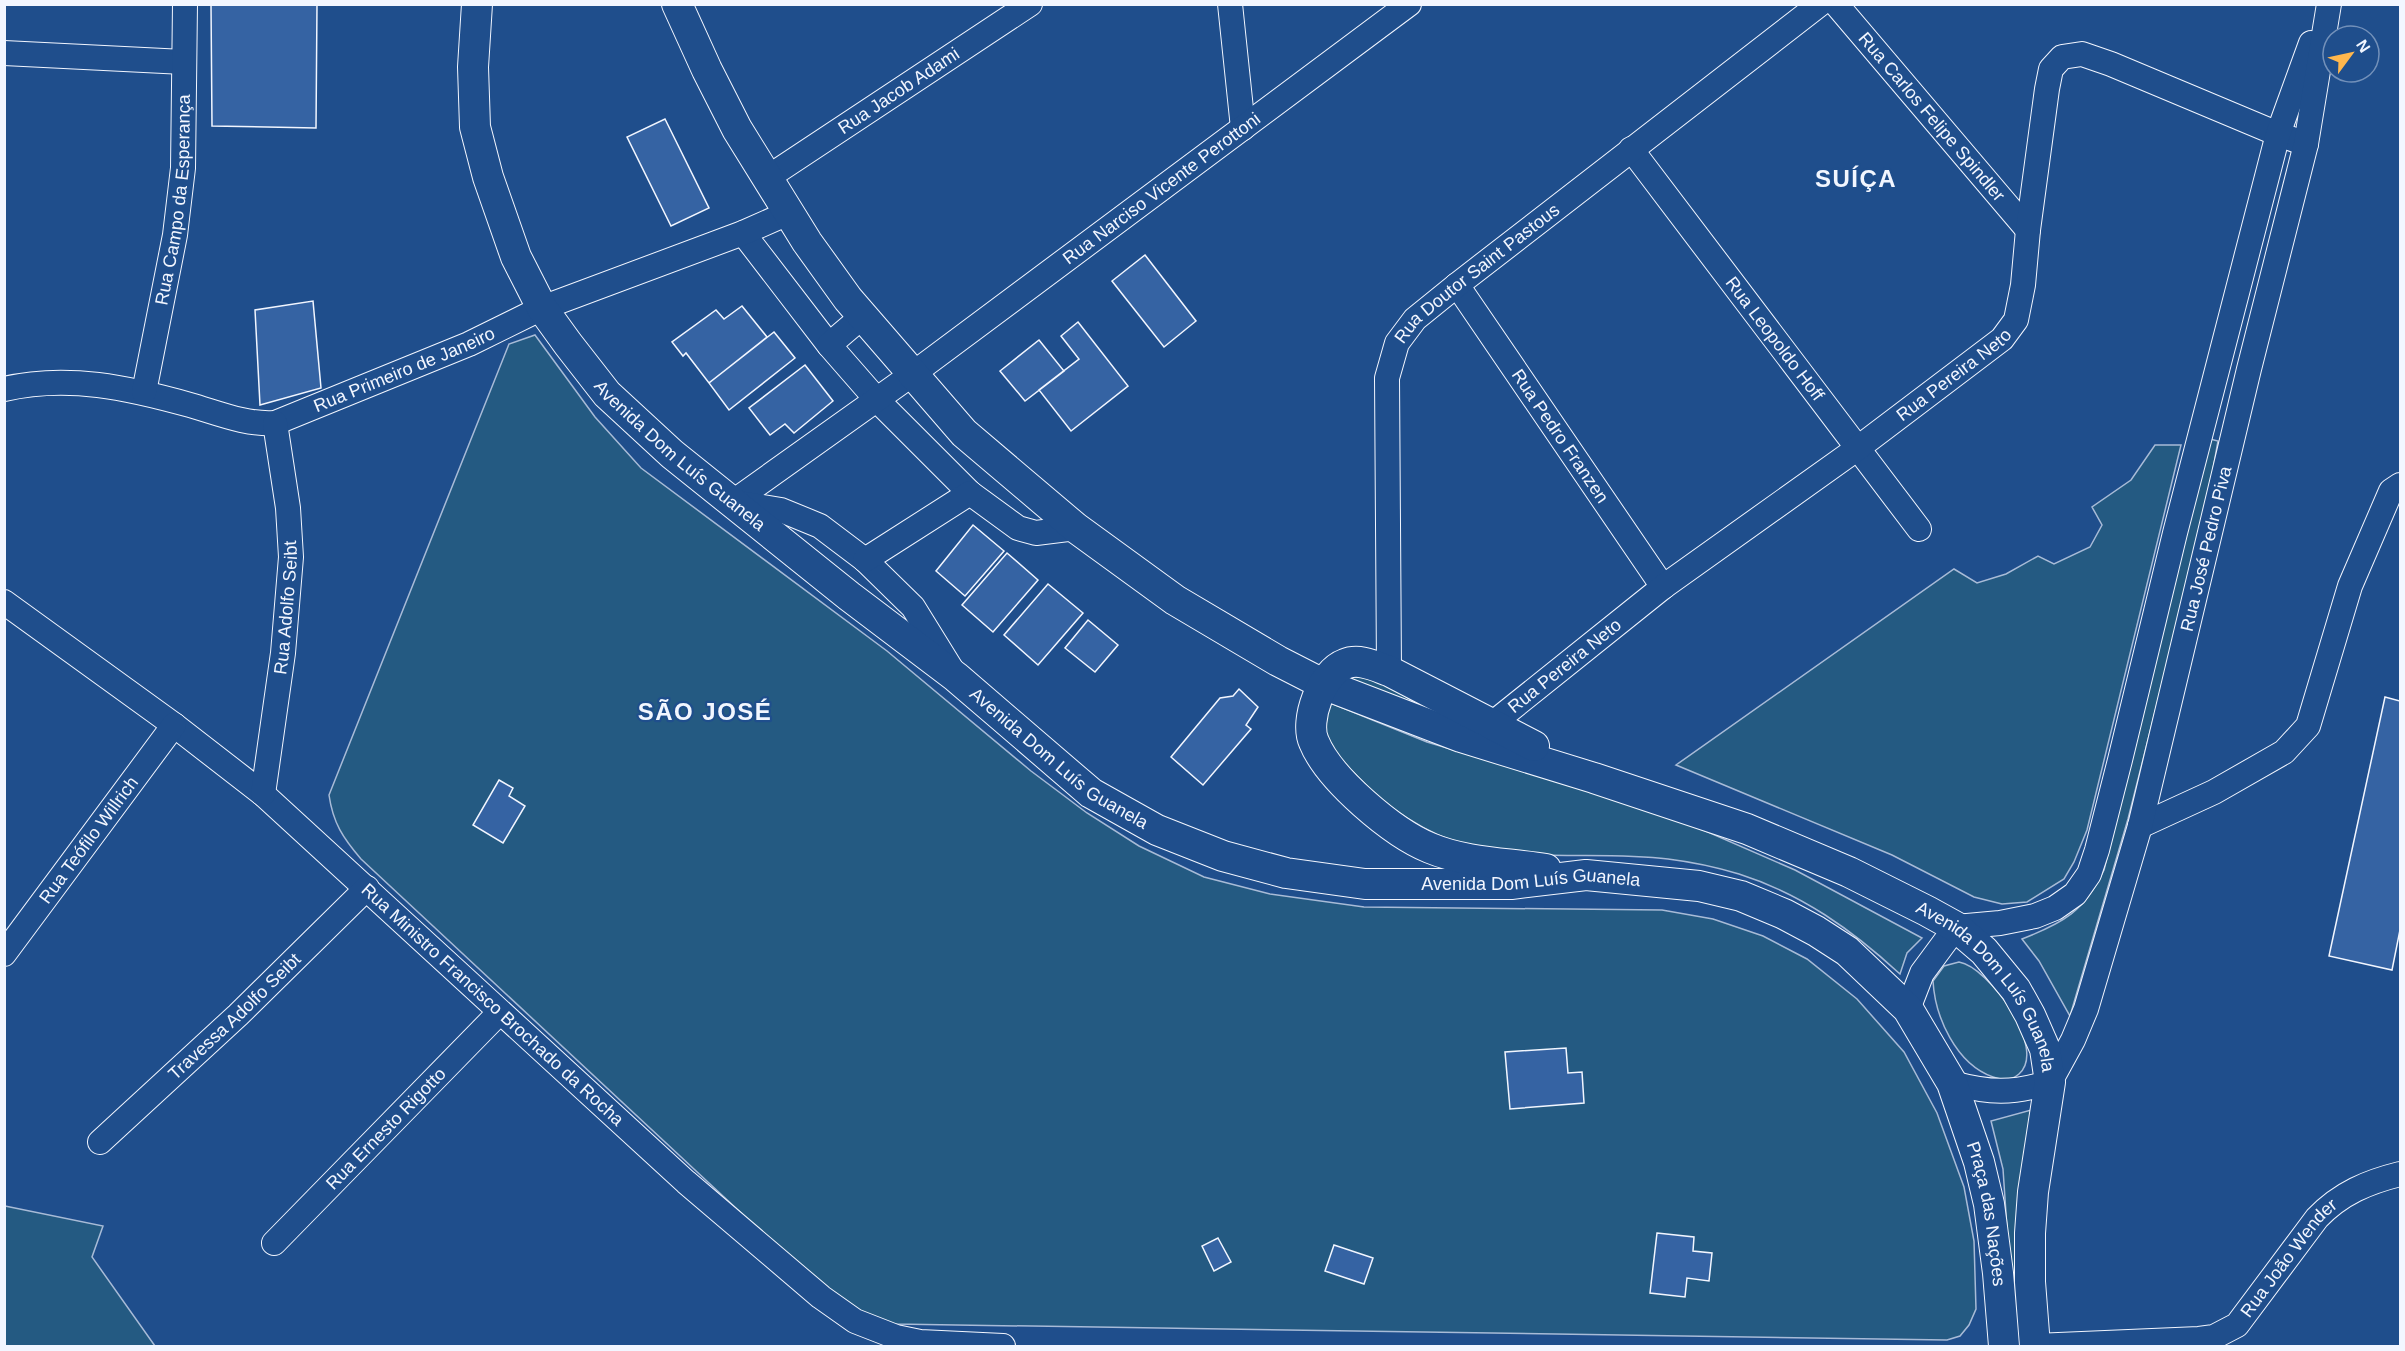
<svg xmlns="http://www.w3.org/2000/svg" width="2405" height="1351" viewBox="0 0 2405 1351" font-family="Arial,sans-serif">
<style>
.green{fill:#245a82;stroke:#a8bbd7;stroke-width:1.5}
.building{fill:#3563a3;stroke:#f2f6ff;stroke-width:1.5}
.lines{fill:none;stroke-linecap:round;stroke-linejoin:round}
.minor-casing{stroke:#f2f6ff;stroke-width:26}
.major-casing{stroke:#f2f6ff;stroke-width:32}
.minor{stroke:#1f4e8c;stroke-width:24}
.major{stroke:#1f4e8c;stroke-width:30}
.labels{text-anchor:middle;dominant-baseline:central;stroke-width:4.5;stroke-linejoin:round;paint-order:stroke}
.street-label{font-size:18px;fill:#f2f6ff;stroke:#1f4e8c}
.district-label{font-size:24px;font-weight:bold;letter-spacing:1.5px;fill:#f2f6ff;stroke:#1f4e8c}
</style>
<rect width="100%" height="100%" fill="#1f4e8c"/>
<!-- green -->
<path class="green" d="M535,335L595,417L641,468L887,651L1031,771L1087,813L1139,846L1204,877L1270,894L1364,907L1662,910L1713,919L1763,936L1807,959L1857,999L1904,1052L1937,1113L1964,1187L1974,1241L1976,1309L1969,1325L1960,1336L1947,1340L894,1324L839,1304L361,859C343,838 333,823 329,795L509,344Z
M2210,439L2218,441L2205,514L2128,819L2070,1016L2039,961L2022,939C2063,923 2085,911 2104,870Z
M2155,445H2181L2087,830L2074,862L2064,879L2027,902L2002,904L1974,897L1892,855L1676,765L1954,569L1977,583L2006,574L2038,556L2054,564L2090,547L2102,525L2092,507L2131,480Z
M1354,677C1381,676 1406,696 1427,712L1348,680Z
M1328,702L1427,742L1561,782L1701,829L1795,870L1922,938L1907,953L1900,974C1852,930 1802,894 1739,874C1716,867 1692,862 1668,859C1602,851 1534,862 1469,846C1427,835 1387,808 1358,777C1346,765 1327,747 1324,729C1323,721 1326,710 1328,702Z
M1959,962C1989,967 2048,1049 2019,1074C2011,1081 2001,1080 1993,1077C1956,1064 1935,1017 1933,981L1944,966Z
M2035,1109L2025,1346H2015L2003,1169L1991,1121Z
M5,1206L103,1226L92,1257L155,1346H5Z"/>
<!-- building -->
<path class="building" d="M211,4H317L316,128L212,126Z
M665,119L709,208L671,226L627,137Z
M1145,255L1196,321L1164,347L1112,281Z
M313,301L321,388L260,405L255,310Z
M742,306L767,337L709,383L686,353L683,356L672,342L716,310L724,319Z
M1078,322L1128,386L1071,431L1039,390L1079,359L1061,336Z
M774,332L795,358L729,410L709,383Z
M1039,340L1064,371L1025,401L1000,371Z
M805,365L833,401L794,433L785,424L770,435L749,408Z
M973,525L1004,551L965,596L936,571Z
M1007,553L1038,580L993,632L962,605Z
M1048,584L1083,613L1038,665L1004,635Z
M1088,620L1118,645L1095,672L1065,648Z
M1239,689L1258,707L1246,725L1251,729L1203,785L1171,757L1220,698L1233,696Z
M2385,697L2400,701V930L2392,970L2329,956Z
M499,780L513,788L509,796L525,806L503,843L473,825Z
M1566,1048L1568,1073L1582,1072L1584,1103L1510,1109L1505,1052Z
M1657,1233L1694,1237L1693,1251L1712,1253L1709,1281L1687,1278L1685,1297L1650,1293Z
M1218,1238L1231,1262L1214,1271L1202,1246Z
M1334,1245L1373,1258L1364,1284L1325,1271Z"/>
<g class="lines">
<defs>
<g id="minor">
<path d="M1230,4L1243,128"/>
<path id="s1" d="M1836,4L2028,230"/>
<path d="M4,53L184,62"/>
<path id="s2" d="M1631,149L1919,529"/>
<path id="s3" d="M767,178L1030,4"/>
<path d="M743,233L829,345"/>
<path id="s4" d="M1457,285L1663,587"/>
<path d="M863,316L829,345L877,400L970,493L1018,528L1036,533L1076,528"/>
<path id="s5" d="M4,389C68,374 129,388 190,405C218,413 246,425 275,423L469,344L542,308L743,233L788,213"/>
<path id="s6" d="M144,392L175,235L183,168L185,4"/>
<path id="s7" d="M733,502L914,373L1409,4"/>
<path d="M733,502L781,510L820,526L865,560L913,607L952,670"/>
<path d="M865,560L970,493"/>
<path id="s8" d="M4,602L174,725L263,794L686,1182L821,1297L855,1321L896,1337L920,1342L1003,1346"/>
<path id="s9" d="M1389,671L1387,378L1397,343L1415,319L1457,285L1820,4"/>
<path id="s10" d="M1492,724L1663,587L1858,448L2002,339L2016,320L2023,285L2028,230L2047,89L2051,69L2062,57L2082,54L2111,64L2278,134L2306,144"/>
<path id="s11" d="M263,794L283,653L291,557L288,508L275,423"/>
<path d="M2140,826L2214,792L2284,752L2308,726L2350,586L2391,491L2400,485"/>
<path id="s12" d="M4,954L174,725"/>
<path d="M1908,1009L1922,973L1956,927L2000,923L2035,916L2055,908L2075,894L2089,874L2097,850L2120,760L2175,533L2278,134L2311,43"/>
<path id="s13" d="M1952,1083C1989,1093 2013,1094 2050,1082L2073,1040L2086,1009L2140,826L2249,369L2306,144L2329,4"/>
<path id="s14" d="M100,1142L238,1015L367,888"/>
<path id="s15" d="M274,1243L499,1013"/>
<path id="s16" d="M2035,1346L2199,1339L2214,1337L2237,1325L2317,1218C2341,1193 2368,1182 2400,1174"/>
</g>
<g id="major">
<path id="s17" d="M477,4L473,67L475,127L488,177L516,257L542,308L568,344L607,394L672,454L849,596L956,677L1091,793L1157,830L1223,856L1286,873L1365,884H1511L1586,875L1699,886L1741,896L1784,914L1816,931L1847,951L1908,1009L1952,1083L1979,1162L1989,1204L1998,1273L2004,1346"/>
<path id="s18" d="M677,4L707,70L737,129L807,242L848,299L964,433L1076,528L1175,600L1278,661L1323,684L1461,737L1594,778L1747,829L1849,872L1927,911L1956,927L1984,951L2016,990L2030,1015L2045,1049L2050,1082L2033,1192L2030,1233V1282L2035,1346"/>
<path d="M1534,746L1389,671C1375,666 1359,658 1345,664C1322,672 1304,721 1314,742C1329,779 1393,833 1430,848C1466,863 1508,863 1546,869"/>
</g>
</defs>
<!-- minor casing -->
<use href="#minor" class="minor-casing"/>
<!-- major casing -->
<use href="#major" class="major-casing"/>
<!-- minor -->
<use href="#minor" class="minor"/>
<!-- major -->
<use href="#major" class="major"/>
</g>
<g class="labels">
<!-- street labels -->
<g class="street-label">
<text stroke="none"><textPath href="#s3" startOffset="158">Rua Jacob Adami</textPath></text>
<text stroke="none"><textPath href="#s1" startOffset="148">Rua Carlos Felipe Spindler</textPath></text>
<text stroke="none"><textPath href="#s7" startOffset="531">Rua Narciso Vicente Perottoni</textPath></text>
<text stroke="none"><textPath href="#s6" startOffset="195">Rua Campo da Esperança</textPath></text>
<text stroke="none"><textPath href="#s9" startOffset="436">Rua Doutor Saint Pastous</textPath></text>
<text stroke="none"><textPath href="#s2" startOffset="238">Rua Leopoldo Hoff</textPath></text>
<text stroke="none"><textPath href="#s5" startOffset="416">Rua Primeiro de Janeiro</textPath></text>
<text stroke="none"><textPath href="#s10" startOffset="579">Rua Pereira Neto</textPath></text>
<text stroke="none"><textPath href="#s4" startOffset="183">Rua Pedro Franzen</textPath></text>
<text stroke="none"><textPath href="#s17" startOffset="520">Avenida Dom Luís Guanela</textPath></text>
<text stroke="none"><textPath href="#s13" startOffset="657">Rua José Pedro Piva</textPath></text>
<text stroke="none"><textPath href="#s11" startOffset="188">Rua Adolfo Seibt</textPath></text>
<text stroke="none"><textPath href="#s10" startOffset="93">Rua Pereira Neto</textPath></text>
<text stroke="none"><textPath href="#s17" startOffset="1006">Avenida Dom Luís Guanela</textPath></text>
<text stroke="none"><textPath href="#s12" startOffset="142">Rua Teófilo Willrich</textPath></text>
<text stroke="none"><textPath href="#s17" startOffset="1510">Avenida Dom Luís Guanela</textPath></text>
<text stroke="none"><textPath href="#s18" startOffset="1704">Avenida Dom Luís Guanela</textPath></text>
<text stroke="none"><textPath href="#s8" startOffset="634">Rua Ministro Francisco Brochado da Rocha</textPath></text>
<text stroke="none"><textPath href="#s14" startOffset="184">Travessa Adolfo Seibt</textPath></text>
<text stroke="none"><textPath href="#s15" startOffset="160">Rua Ernesto Rigotto</textPath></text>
<text stroke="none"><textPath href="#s17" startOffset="2148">Praça das Nações</textPath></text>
<text stroke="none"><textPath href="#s16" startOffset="290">Rua João Wender</textPath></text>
</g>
<!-- district labels -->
<g class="district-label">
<text x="1856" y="178">SUÍÇA</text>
<text x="705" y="711">SÃO JOSÉ</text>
</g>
</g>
<!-- border -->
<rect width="2405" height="1351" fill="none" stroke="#f2f6ff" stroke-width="12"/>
<!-- north arrow -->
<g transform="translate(2351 54) rotate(57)"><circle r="28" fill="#1f4e8c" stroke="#7391ba" stroke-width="1.5"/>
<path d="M0-4.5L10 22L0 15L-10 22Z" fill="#ffb74d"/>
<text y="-9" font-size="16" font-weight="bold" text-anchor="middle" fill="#f2f6ff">N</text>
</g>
</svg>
